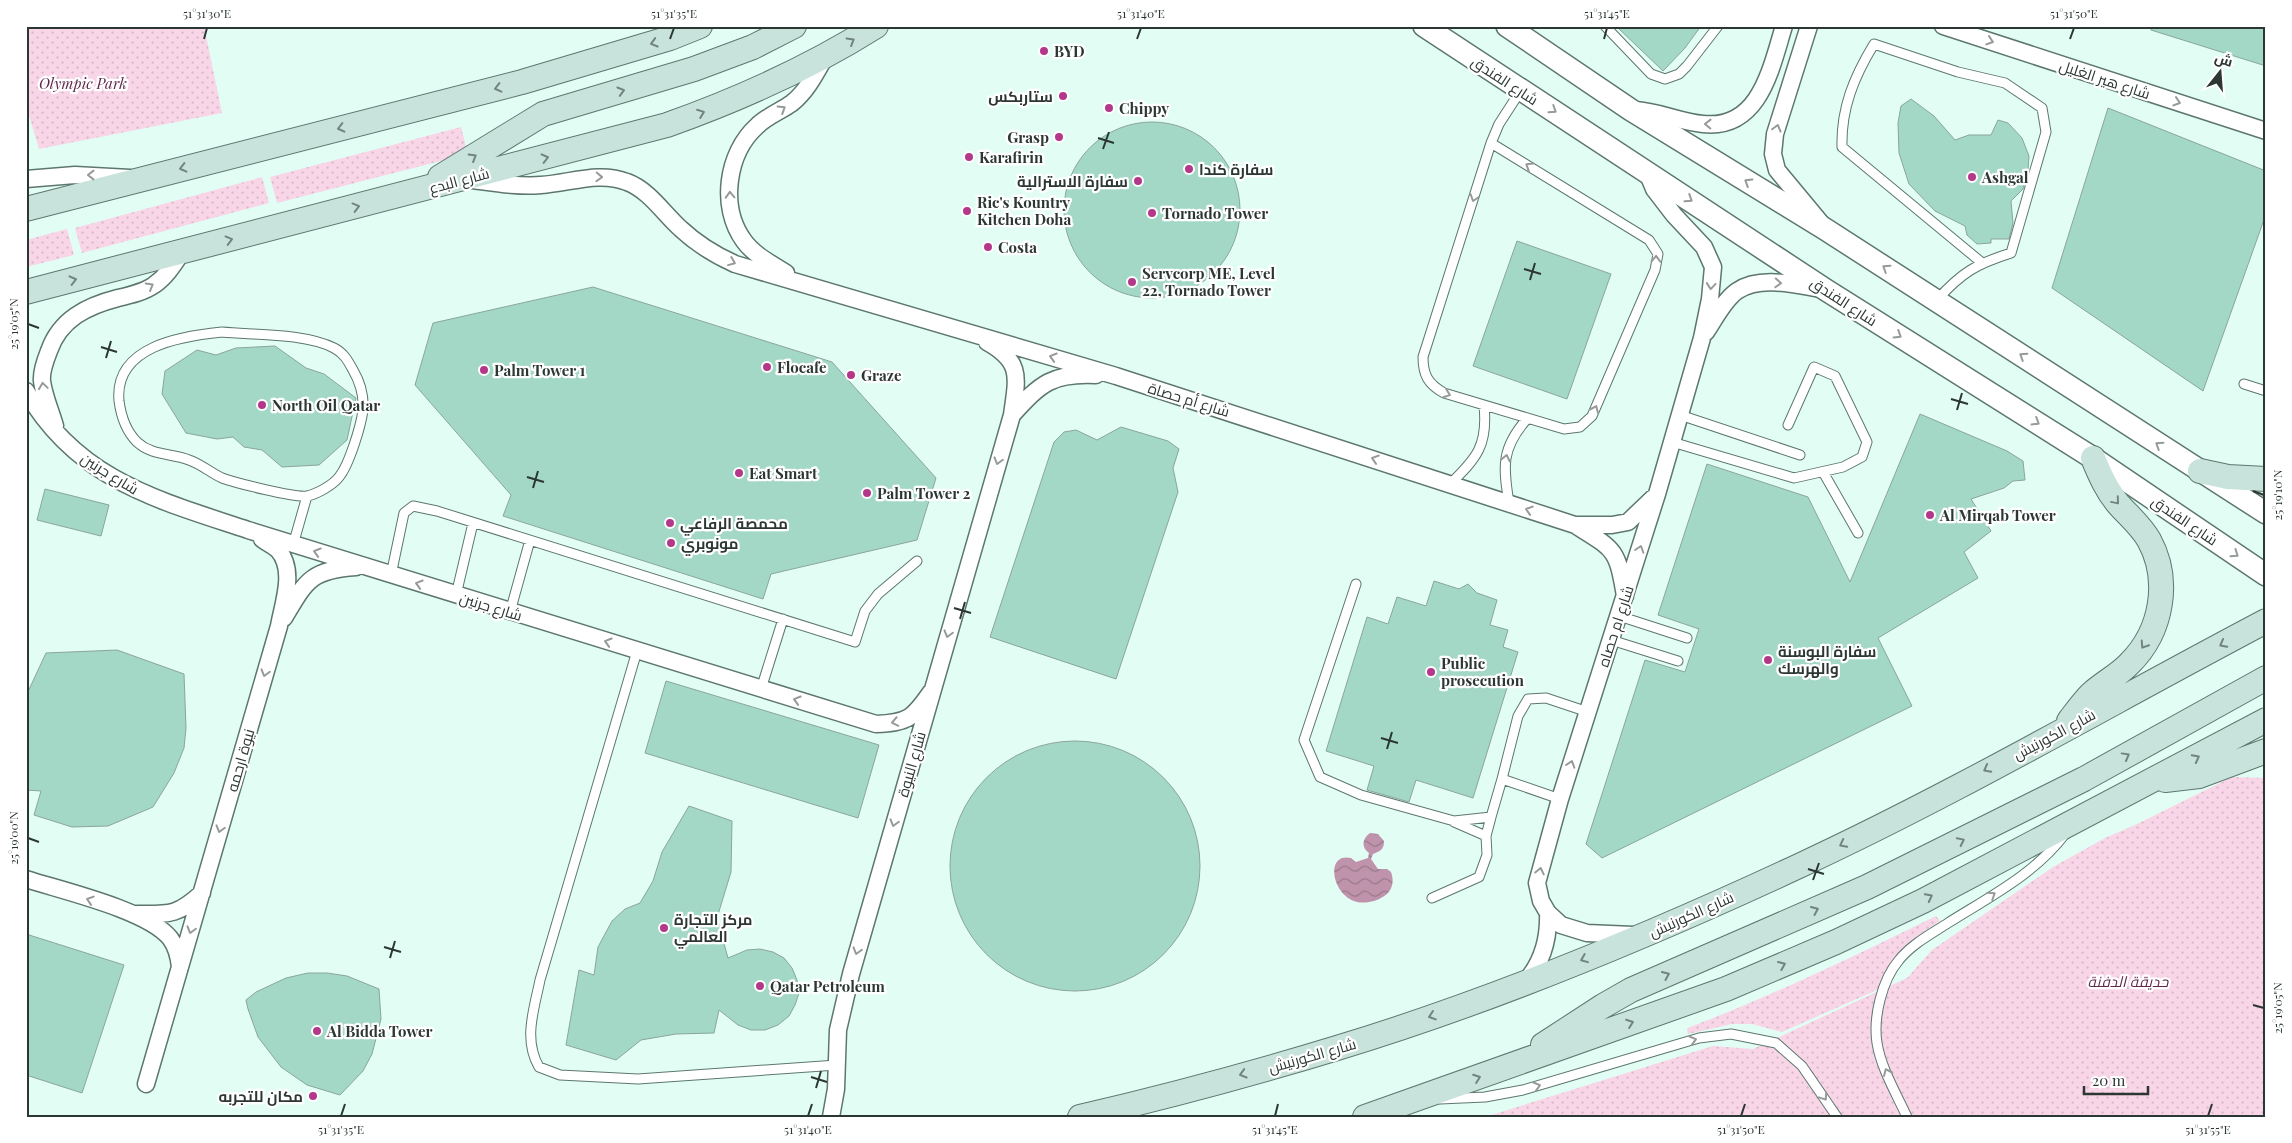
<svg xmlns="http://www.w3.org/2000/svg" width="2292" height="1143" viewBox="0 0 2292 1143" font-family="'Playfair Display',Cairo,serif">
<style>
.grass{fill:url(#grass-dots)}
.water{fill:url(#water-waves)}
.building{fill:#a3d8c6;stroke:#8aa59c}
.lines{fill:none;stroke-linecap:round;stroke-linejoin:round}
.service-casing{stroke:#5d776e;stroke-width:11}
.minor-casing{stroke:#5d776e;stroke-width:19}
.tertiary-casing{stroke:#5d776e;stroke-width:24}
.secondary-casing{stroke:#5d776e;stroke-width:26}
.service{stroke:#fff;stroke-width:9}
.minor{stroke:#fff;stroke-width:16}
.tertiary{stroke:#fff;stroke-width:21}
.secondary{stroke:#c8e3db;stroke-width:24}
.oneway{stroke:#72847f}
.oneway2{stroke:#969b99}
.ticks{fill:none;stroke:#2c3733;stroke-width:2}
.poi-dot{fill:#b43889;stroke:#fff;stroke-width:2}
.labels{text-anchor:middle;dominant-baseline:central;stroke-width:4.5;stroke-linejoin:round;paint-order:stroke}
.poi-label{font-size:15px;font-weight:bold;fill:#2c3733;stroke:#fff;text-anchor:start}
.street-label{font-size:15px;fill:#2c3733;stroke:#fff}
.park-label{font-size:15px;font-style:italic;fill:#60294b;stroke:#fff}
.neatline{fill:none;stroke:#2c3733;stroke-width:2}
.ticks-label{font-size:12px;text-anchor:middle;fill:#2c3733}
</style>
<defs>
<pattern id="grass-dots" width="8" height="8" patternUnits="userSpaceOnUse" patternTransform="scale(1.25)"><rect width="8" height="8" fill="#f8d5e7"/><path d="M2 2h.1M6 6h.1" fill="none" stroke="#d5b7c7" stroke-width="1.8" stroke-linecap="round"/></pattern>
<pattern id="water-waves" width="16" height="10" patternUnits="userSpaceOnUse" patternTransform="scale(1.25)"><rect width="16" height="10" fill="#be93ab"/><path d="M0 5q4-4 8 0t8 0" fill="none" stroke="#9b798c"/></pattern>
</defs>
<rect width="100%" height="100%" fill="#e2fef4"/>
<!-- grass -->
<path class="grass" d="M26,26H204L222,113L39,149L26,105Z
M461,127L468,154L277,203L270,177Z
M262,177L269,203L82,253L75,228Z
M67,229L74,255L26,267V240Z
M2232,777L2266,778V1117H1485L1713,1046L1753,1049L1907,978L1932,950L2053,867L2105,838L2135,825Z
M1936,916L1940,921C1904,944 1895,951 1877,990L1782,1032L1752,1024H1732L1688,1034L1687,1029L1690,1027C1774,995 1855,956 1936,916Z"/>
<!-- water -->
<path class="water" d="M1370,833L1378,834L1384,841C1384,850 1380,851 1373,854L1371,859L1378,869H1387L1391,872C1394,880 1393,888 1387,894C1382,898 1376,901 1369,902C1334,909 1321,851 1351,858L1356,862L1368,858L1369,853C1361,847 1362,839 1370,833Z"/>
<!-- building -->
<path class="building" d="M1616,26H1701L1685,48L1663,71Z
M2151,26H2266V66L2151,30Z
M1911,99L1934,116L1955,140L1969,135H1991L1998,120L2008,123L2022,138L2029,156L2028,170L2023,189L2011,201L2013,223L2009,239H1991V243L1977,244L1967,235L1965,226L1935,211L1909,184L1899,153L1898,123L1901,106Z
M2108,108L2266,171V214L2203,391L2052,288Z
M1064 210a88 88 0 1 1 176 0a88 88 0 1 1-176 0Z
M1517,241L1611,274L1567,399L1473,366Z
M593,287L832,362L936,478L917,540L771,574L763,599L503,516L511,495L415,385L433,323Z
M275,346L306,368L324,374L356,398L347,440L319,465L282,467L262,450L244,447L233,437L217,439L186,433L162,394L165,371L197,350L216,355L236,348Z
M1920,414L2007,451L2023,461L2025,480L2013,481L2004,488L1971,499L1991,531L1964,552L1978,578L1878,638L1912,706L1602,858L1586,844L1645,660L1685,672L1699,629L1658,615L1707,464L1808,497L1850,582Z
M1121,427L1168,441L1179,449L1173,468L1178,492L1116,679L990,637L1054,442L1064,432L1076,430L1097,440Z
M45,489L109,505L101,536L37,520Z
M1434,581L1459,589L1468,584L1477,593L1497,600L1490,625L1508,630L1503,647L1518,652L1473,798L1416,780L1409,802L1367,790L1374,766L1326,751L1367,617L1388,624L1397,597L1426,606Z
M117,650L184,674L186,728L184,748L174,773L153,807L108,826L72,827L34,815L41,791L26,790V696L46,653Z
M666,681L879,745L858,818L645,753Z
M950 866a125 125 0 1 1 250 0a125 125 0 1 1-250 0Z
M689,806L732,821L731,872L717,918L728,958L747,950L760,949L773,952L784,958L792,968L797,980L799,993L795,1005L789,1016L778,1025L765,1030H751L738,1025L719,1010L714,1033L676,1034L641,1040L616,1060L566,1045L579,970L594,975L598,947L612,921L625,909L640,903L653,881L662,852Z
M26,934L124,965L82,1093L26,1075Z
M308,973H327L347,976L379,989L381,1019L372,1054L363,1071L340,1095L307,1085L281,1067L258,1037L248,1009L246,1000L256,992L286,978Z"/>
<g class="lines">
<defs>
<path id="service" d="M1605,26L1651,74L1665,79L1679,74L1687,66L1718,26
M1491,143L1649,240L1658,254L1655,270L1592,416L1580,427L1564,429L1444,393C1428,384 1423,375 1423,357L1491,143L1499,124L1521,90
M1937,300C1961,273 1976,264 2011,253L2046,132L2042,108L2005,83L1958,72L1874,44C1854,77 1841,108 1842,147L1981,262
M222,332C254,335 305,333 334,348C344,353 348,361 353,370C360,382 364,396 363,410C361,426 349,465 339,477C333,485 317,494 307,496C295,498 236,483 222,478C211,473 201,464 189,460C171,453 152,456 137,442C126,431 121,416 119,401C114,346 182,336 222,332Z
M2244,384L2266,391
M1680,415L1800,455
M1672,442L1794,478L1843,467L1862,457L1867,442L1835,376L1814,367L1788,425
M1823,472L1858,533
M1450,484C1477,458 1488,445 1484,406
M1509,503C1503,467 1501,448 1527,419
M293,545L307,496
M391,575L404,513L413,506L437,511L855,642L865,611L878,594L917,561
M1356,584L1304,740L1320,777L1361,795L1454,821L1491,817L1502,779
M456,595L473,523
M510,612L530,540
M1619,616L1687,638
M1611,640L1678,661
M637,651L540,980C534,1010 523,1039 539,1067L560,1075L638,1079L837,1065
M761,689L783,619
M1560,799L1502,779L1518,716L1528,699L1546,698L1588,712
M1486,836L1491,817
M1432,898L1479,877L1487,855L1486,836L1454,822
M1440,1099L1485,1097L1523,1090L1699,1038L1731,1034L1776,1043L1802,1066L1837,1117
M1907,1117C1896,1093 1881,1068 1877,1043C1873,1017 1882,980 1899,960C1912,944 1931,934 1948,923C1989,897 2035,874 2065,834"/>
<path id="minor" d="M1809,26L1775,134L1773,154L1777,170L1821,223
M1943,26L2266,131
M1635,110C1658,111 1680,122 1703,124C1760,130 1771,68 1784,26
M26,179L75,175L130,178
M473,180C495,183 519,187 541,185C571,183 599,171 627,182C649,190 664,214 681,229C697,244 715,255 735,264L1116,376L1575,525C1615,550 1617,548 1625,596
M786,273C772,264 754,255 744,241C719,207 727,153 757,126C767,116 781,111 792,103C807,91 816,73 825,57
M1706,332C1715,319 1724,300 1737,291C1760,275 1796,285 1821,289
M26,391C77,480 158,500 248,530L876,724C908,723 913,718 931,692
M1012,415C1041,383 1052,373 1096,375
M55,426C51,411 44,397 42,381C41,372 45,361 49,351C60,319 87,306 118,298C131,295 144,292 154,285C166,277 174,264 182,252
M1575,525H1612L1628,522L1653,498
M284,618C306,581 310,570 356,567
M26,879C63,891 147,910 170,938C176,946 179,957 180,967
M137,914C169,914 177,916 202,893
M1633,935L1587,933L1561,925L1548,913L1541,901L1537,883L1560,799L1657,494L1702,338L1710,299L1713,267L1704,247L1674,215L1654,189L1647,172
M1526,981C1543,961 1549,939 1548,913
M146,1084L279,626C283,603 296,570 278,550C274,546 267,543 262,539
M831,1117L836,1089L838,1030L851,974L1012,415C1017,378 1023,362 987,342"/>
<path id="tertiary" d="M1424,26L1826,290L2093,458L2266,575
M1507,26L1631,110L1825,229L2266,513"/>
<path id="secondary" d="M440,177L543,114L694,69L753,47L794,26
M26,209L522,82L670,38L700,26
M26,292L667,125C740,99 811,67 876,26
M2200,471L2228,477L2266,479
M2069,721C2076,712 2083,702 2091,694C2103,683 2119,675 2130,663C2162,631 2171,580 2149,540C2141,526 2129,516 2119,505C2107,491 2100,475 2093,458
M2165,780L2199,776L2266,751
M1543,1045L1603,1006L1631,990L1867,887L2084,779L2266,678
M1080,1117C1166,1097 1252,1074 1337,1048C1496,1000 1651,935 1801,865C1958,792 2112,702 2266,621
M1365,1117L1726,989L1836,942L1923,901L2266,720"/>
</defs>
<!-- service casing -->
<use href="#service" class="service-casing"/>
<!-- minor casing -->
<use href="#minor" class="minor-casing"/>
<!-- tertiary casing -->
<use href="#tertiary" class="tertiary-casing"/>
<!-- secondary casing -->
<use href="#secondary" class="secondary-casing"/>
<!-- service -->
<use href="#service" class="service"/>
<!-- minor -->
<use href="#minor" class="minor"/>
<!-- tertiary -->
<use href="#tertiary" class="tertiary"/>
<!-- secondary -->
<use href="#secondary" class="secondary"/>
</g>
<!-- one-way arrows -->
<defs><path id="oneway-chevron" d="M-2-3.5L2.5 0L-2 3.5" fill="none" stroke-width="1.6" stroke-linecap="round" stroke-linejoin="round" transform="scale(1.25)"/></defs>
<g class="oneway">
<use href="#oneway-chevron" transform="translate(851 41) rotate(-31)"/>
<use href="#oneway-chevron" transform="translate(654 43) rotate(164)"/>
<use href="#oneway-chevron" transform="translate(498 88) rotate(166)"/>
<use href="#oneway-chevron" transform="translate(621 91) rotate(-16)"/>
<use href="#oneway-chevron" transform="translate(701 113) rotate(-21)"/>
<use href="#oneway-chevron" transform="translate(341 128) rotate(166)"/>
<use href="#oneway-chevron" transform="translate(473 157) rotate(-31)"/>
<use href="#oneway-chevron" transform="translate(545 158) rotate(-14)"/>
<use href="#oneway-chevron" transform="translate(183 168) rotate(166)"/>
<use href="#oneway-chevron" transform="translate(356 207) rotate(-15)"/>
<use href="#oneway-chevron" transform="translate(229 240) rotate(-15)"/>
<use href="#oneway-chevron" transform="translate(73 280) rotate(-14)"/>
<use href="#oneway-chevron" transform="translate(2116 501) rotate(50)"/>
<use href="#oneway-chevron" transform="translate(2223 644) rotate(152)"/>
<use href="#oneway-chevron" transform="translate(2144 645) rotate(123)"/>
<use href="#oneway-chevron" transform="translate(2126 756) rotate(-29)"/>
<use href="#oneway-chevron" transform="translate(2196 758) rotate(-28)"/>
<use href="#oneway-chevron" transform="translate(1987 769) rotate(152)"/>
<use href="#oneway-chevron" transform="translate(1961 841) rotate(-26)"/>
<use href="#oneway-chevron" transform="translate(1843 844) rotate(153)"/>
<use href="#oneway-chevron" transform="translate(1929 897) rotate(-27)"/>
<use href="#oneway-chevron" transform="translate(1815 910) rotate(-24)"/>
<use href="#oneway-chevron" transform="translate(1584 959) rotate(158)"/>
<use href="#oneway-chevron" transform="translate(1782 965) rotate(-23)"/>
<use href="#oneway-chevron" transform="translate(1666 975) rotate(-24)"/>
<use href="#oneway-chevron" transform="translate(1432 1016) rotate(161)"/>
<use href="#oneway-chevron" transform="translate(1630 1023) rotate(-20)"/>
<use href="#oneway-chevron" transform="translate(1243 1074) rotate(164)"/>
<use href="#oneway-chevron" transform="translate(1477 1078) rotate(-20)"/>
</g>
<g class="oneway2">
<use href="#oneway-chevron" transform="translate(1990 41) rotate(18)"/>
<use href="#oneway-chevron" transform="translate(2177 102) rotate(18)"/>
<use href="#oneway-chevron" transform="translate(782 109) rotate(-32)"/>
<use href="#oneway-chevron" transform="translate(1553 110) rotate(33)"/>
<use href="#oneway-chevron" transform="translate(1708 124) rotate(-179)"/>
<use href="#oneway-chevron" transform="translate(1777 128) rotate(-75)"/>
<use href="#oneway-chevron" transform="translate(1529 166) rotate(-148)"/>
<use href="#oneway-chevron" transform="translate(91 175) rotate(-180)"/>
<use href="#oneway-chevron" transform="translate(599 177) rotate(2)"/>
<use href="#oneway-chevron" transform="translate(1748 182) rotate(-148)"/>
<use href="#oneway-chevron" transform="translate(730 195) rotate(-92)"/>
<use href="#oneway-chevron" transform="translate(1474 198) rotate(108)"/>
<use href="#oneway-chevron" transform="translate(1689 199) rotate(33)"/>
<use href="#oneway-chevron" transform="translate(1656 259) rotate(-89)"/>
<use href="#oneway-chevron" transform="translate(732 262) rotate(22)"/>
<use href="#oneway-chevron" transform="translate(1886 268) rotate(-147)"/>
<use href="#oneway-chevron" transform="translate(1778 283) rotate(3)"/>
<use href="#oneway-chevron" transform="translate(150 286) rotate(-30)"/>
<use href="#oneway-chevron" transform="translate(1711 286) rotate(95)"/>
<use href="#oneway-chevron" transform="translate(1898 335) rotate(32)"/>
<use href="#oneway-chevron" transform="translate(2023 356) rotate(-147)"/>
<use href="#oneway-chevron" transform="translate(1053 357) rotate(-163)"/>
<use href="#oneway-chevron" transform="translate(43 386) rotate(-98)"/>
<use href="#oneway-chevron" transform="translate(1447 394) rotate(21)"/>
<use href="#oneway-chevron" transform="translate(1595 409) rotate(-66)"/>
<use href="#oneway-chevron" transform="translate(2036 422) rotate(32)"/>
<use href="#oneway-chevron" transform="translate(2159 445) rotate(-147)"/>
<use href="#oneway-chevron" transform="translate(1506 458) rotate(-78)"/>
<use href="#oneway-chevron" transform="translate(1375 459) rotate(-162)"/>
<use href="#oneway-chevron" transform="translate(998 461) rotate(106)"/>
<use href="#oneway-chevron" transform="translate(1529 510) rotate(-162)"/>
<use href="#oneway-chevron" transform="translate(1640 549) rotate(-72)"/>
<use href="#oneway-chevron" transform="translate(317 552) rotate(-163)"/>
<use href="#oneway-chevron" transform="translate(2235 554) rotate(35)"/>
<use href="#oneway-chevron" transform="translate(419 584) rotate(-163)"/>
<use href="#oneway-chevron" transform="translate(948 634) rotate(106)"/>
<use href="#oneway-chevron" transform="translate(608 642) rotate(-163)"/>
<use href="#oneway-chevron" transform="translate(265 673) rotate(106)"/>
<use href="#oneway-chevron" transform="translate(797 700) rotate(-163)"/>
<use href="#oneway-chevron" transform="translate(895 722) rotate(169)"/>
<use href="#oneway-chevron" transform="translate(1571 764) rotate(-72)"/>
<use href="#oneway-chevron" transform="translate(894 823) rotate(106)"/>
<use href="#oneway-chevron" transform="translate(220 829) rotate(106)"/>
<use href="#oneway-chevron" transform="translate(1540 871) rotate(-78)"/>
<use href="#oneway-chevron" transform="translate(1992 895) rotate(-33)"/>
<use href="#oneway-chevron" transform="translate(90 900) rotate(-162)"/>
<use href="#oneway-chevron" transform="translate(191 930) rotate(106)"/>
<use href="#oneway-chevron" transform="translate(857 951) rotate(106)"/>
<use href="#oneway-chevron" transform="translate(1693 1040) rotate(-16)"/>
<use href="#oneway-chevron" transform="translate(1887 1072) rotate(-114)"/>
<use href="#oneway-chevron" transform="translate(1537 1086) rotate(-17)"/>
<use href="#oneway-chevron" transform="translate(1824 1097) rotate(56)"/>
</g>
<!-- ticks -->
<path class="ticks" d="M204,39L207,28M670,39L674,28M1137,39L1141,28M1604,39L1607,28M2070,39L2074,28M1098,138L1114,143M1103,149L1109,132M1524,269L1541,274M1530,280L1535,263M28,324L39,328M101,347L117,352M106,358L111,341M1951,399L1968,404M1957,410L1962,393M527,477L544,482M533,488L538,471M2253,491L2264,495M954,608L971,613M960,619L965,602M1381,738L1398,743M1387,749L1392,732M28,838L39,842M1808,869L1824,874M1813,880L1819,863M384,947L401,952M390,958L395,941M2253,1005L2264,1008M811,1077L827,1082M816,1088L821,1071M341,1116L345,1104M808,1116L812,1104M1275,1116L1278,1104M1741,1116L1745,1104M2208,1116L2212,1104"/>
<!-- markers -->
<g class="poi-dot">
<circle cx="1044" cy="51" r="5"/>
<circle cx="1063" cy="96" r="5"/>
<circle cx="1109" cy="108" r="5"/>
<circle cx="1059" cy="137" r="5"/>
<circle cx="969" cy="157" r="5"/>
<circle cx="1189" cy="169" r="5"/>
<circle cx="1972" cy="177" r="5"/>
<circle cx="1138" cy="181" r="5"/>
<circle cx="967" cy="211" r="5"/>
<circle cx="1152" cy="213" r="5"/>
<circle cx="988" cy="247" r="5"/>
<circle cx="1132" cy="282" r="5"/>
<circle cx="767" cy="367" r="5"/>
<circle cx="484" cy="370" r="5"/>
<circle cx="851" cy="375" r="5"/>
<circle cx="262" cy="405" r="5"/>
<circle cx="739" cy="473" r="5"/>
<circle cx="867" cy="493" r="5"/>
<circle cx="1930" cy="515" r="5"/>
<circle cx="670" cy="523" r="5"/>
<circle cx="671" cy="543" r="5"/>
<circle cx="1768" cy="660" r="5"/>
<circle cx="1431" cy="672" r="5"/>
<circle cx="664" cy="928" r="5"/>
<circle cx="760" cy="986" r="5"/>
<circle cx="317" cy="1031" r="5"/>
<circle cx="313" cy="1096" r="5"/>
</g>
<g class="labels">
<!-- poi labels -->
<g class="poi-label">
<text x="1054" y="51">BYD</text>
<text x="1053" y="96" text-anchor="end">ستاربكس</text>
<text x="1119" y="108">Chippy</text>
<text x="1049" y="137" text-anchor="end">Grasp</text>
<text x="979" y="157">Karafirin</text>
<text x="1199" y="169">سفارة كندا</text>
<text x="1982" y="177">Ashgal</text>
<text x="1128" y="181" text-anchor="end">سفارة الاسترالية</text>
<text x="977" y="202">Ric's Kountry<tspan x="977" dy="17">Kitchen Doha</tspan></text>
<text x="1162" y="213">Tornado Tower</text>
<text x="998" y="247">Costa</text>
<text x="1142" y="273">Servcorp ME, Level<tspan x="1142" dy="17">22, Tornado Tower</tspan></text>
<text x="777" y="367">Flocafe</text>
<text x="494" y="370">Palm Tower 1</text>
<text x="861" y="375">Graze</text>
<text x="272" y="405">North Oil Qatar</text>
<text x="749" y="473">Eat Smart</text>
<text x="877" y="493">Palm Tower 2</text>
<text x="1940" y="515">Al Mirqab Tower</text>
<text x="680" y="523">محمصة الرفاعي</text>
<text x="681" y="543">مونوبري</text>
<text x="1778" y="651">سفارة البوسنة<tspan x="1778" dy="17">والهرسك</tspan></text>
<text x="1441" y="663">Public<tspan x="1441" dy="17">prosecution</tspan></text>
<text x="674" y="919">مركز التجارة<tspan x="674" dy="17">العالمي</tspan></text>
<text x="770" y="986">Qatar Petroleum</text>
<text x="327" y="1031">Al Bidda Tower</text>
<text x="303" y="1096" text-anchor="end">مكان للتجربه</text>
</g>
<!-- street labels -->
<g class="street-label">
<text transform="translate(2105 79) rotate(18)">شارع هير الغليل</text>
<text transform="translate(1505 80) rotate(33)">شارع الفندق</text>
<text transform="translate(459 180) rotate(-15)">شارع البدع</text>
<text transform="translate(1844 301) rotate(33)">شارع الفندق</text>
<text transform="translate(1189 399) rotate(17)">شارع أم حصاة</text>
<text transform="translate(110 473) rotate(32)">شارع جرنين</text>
<text transform="translate(2185 520) rotate(34)">شارع الفندق</text>
<text transform="translate(491 606) rotate(17)">شارع جرنين</text>
<text transform="translate(1615 626) rotate(-72)">شارع ام حصاه</text>
<text transform="translate(2054 734) rotate(-28)">شارع الكورنيش</text>
<text transform="translate(240 760) rotate(-74)">نيوة ارحمه</text>
<text transform="translate(911 764) rotate(-74)">شارع النيوة</text>
<text transform="translate(1691 914) rotate(-24)">شارع الكورنيش</text>
<text transform="translate(1312 1055) rotate(-16)">شارع الكورنيش</text>
</g>
<!-- park labels -->
<g class="park-label">
<text x="83" y="83">Olympic Park</text>
<text x="2128" y="981">حديقة الدفنة</text>
</g>
</g>
<!-- border -->
<rect width="2292" height="1143" fill="none" stroke="#ffffff" stroke-width="55"/>
<!-- north arrow -->
<g transform="translate(2220 72) rotate(17)" stroke="#ffffff" stroke-width="4" paint-order="stroke">
<path d="M0-4L9 19L0 12L-9 19Z" fill="#2c3733"/>
<text y="-8" font-size="14" font-weight="bold" text-anchor="middle" fill="#2c3733">ش</text>
</g>
<!-- scale -->
<path d="M2084 1086v8h64v-8" fill="none" stroke="#2c3733" stroke-width="2.5"/>
<text x="2092" y="1086" font-size="15" fill="#2c3733" stroke="#ffffff" stroke-width="4" paint-order="stroke">20 m</text>
<rect x="28" y="28" width="2236" height="1088" class="neatline"/>
<g class="ticks-label">
<text x="207" y="18">51°31'30"E</text>
<text x="674" y="18">51°31'35"E</text>
<text x="1141" y="18">51°31'40"E</text>
<text x="1607" y="18">51°31'45"E</text>
<text x="2074" y="18">51°31'50"E</text>
<text transform="translate(14 324) rotate(-90)" y="4">25°19'05"N</text>
<text transform="translate(2278 495) rotate(-90)" y="4">25°19'10"N</text>
<text transform="translate(14 838) rotate(-90)" y="4">25°19'00"N</text>
<text transform="translate(2278 1008) rotate(-90)" y="4">25°19'05"N</text>
<text x="341" y="1134">51°31'35"E</text>
<text x="808" y="1134">51°31'40"E</text>
<text x="1275" y="1134">51°31'45"E</text>
<text x="1741" y="1134">51°31'50"E</text>
<text x="2208" y="1134">51°31'55"E</text>
</g>
</svg>
